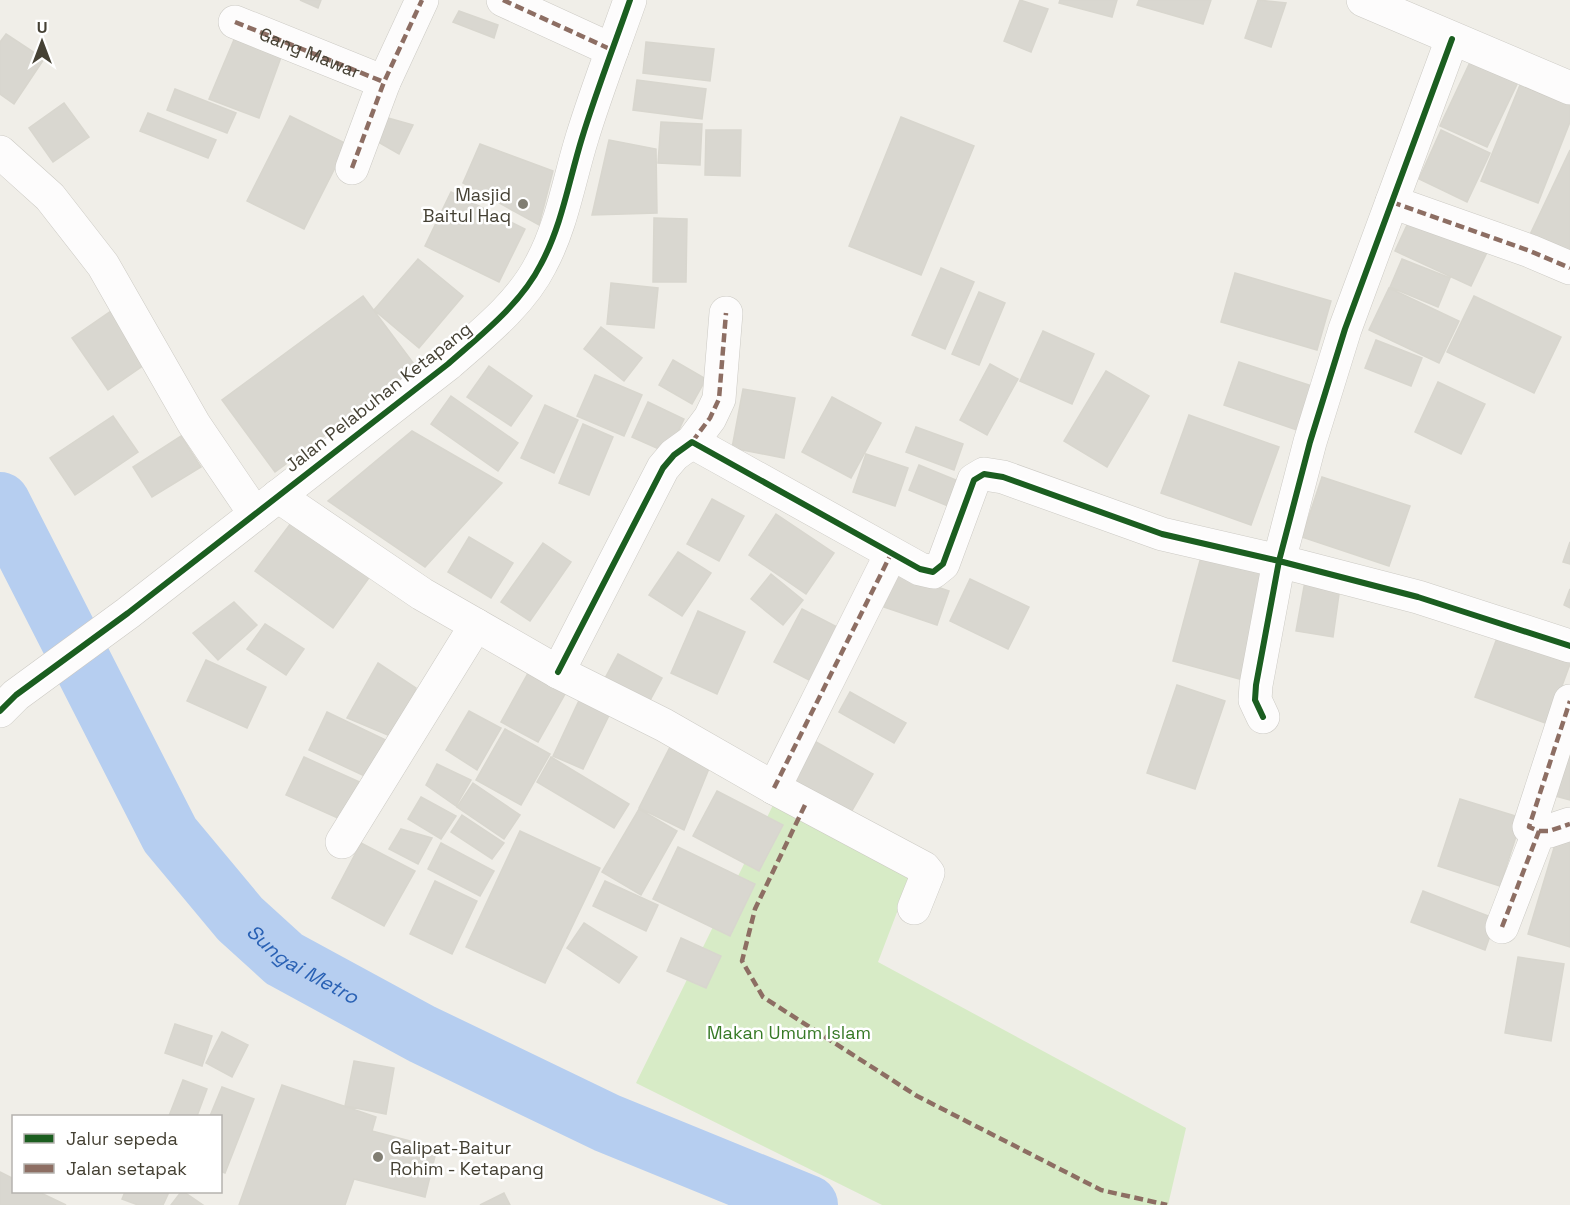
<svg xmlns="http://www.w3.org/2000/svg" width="1570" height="1205" viewBox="0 0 1570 1205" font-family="'Space Grotesk',sans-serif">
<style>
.green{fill:#d7ebc6}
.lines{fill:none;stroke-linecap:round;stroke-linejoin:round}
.river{stroke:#b6cef0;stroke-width:60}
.building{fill:#d9d7d0;stroke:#d8d6ce;stroke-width:1.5}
.minor-casing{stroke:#cccac4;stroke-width:34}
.minor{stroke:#fdfcfc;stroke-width:33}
.quiet{stroke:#8d6e63;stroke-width:4.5;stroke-dasharray:9 4.5;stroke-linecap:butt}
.cycleway-casing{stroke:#fff;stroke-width:10}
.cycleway{stroke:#1b5e20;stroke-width:6}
.poi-dot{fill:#817e73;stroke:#fff;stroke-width:2}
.labels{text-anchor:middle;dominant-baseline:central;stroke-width:5;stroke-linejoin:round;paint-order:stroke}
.street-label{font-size:18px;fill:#454134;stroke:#fff}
.poi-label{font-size:18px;fill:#454134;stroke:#fff;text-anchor:end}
.park-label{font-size:18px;fill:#367925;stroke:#fff}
.water-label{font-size:20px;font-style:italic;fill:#2961b4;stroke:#fff}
</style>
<rect width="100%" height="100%" fill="#f0eee8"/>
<!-- green -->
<path class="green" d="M778,795L912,873L878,962L1186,1128L1168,1205H882L636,1083Z"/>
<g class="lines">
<!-- river -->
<path class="river" id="s1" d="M0,502L170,835L240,919L284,959L422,1034L607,1123L808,1205"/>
</g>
<!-- building -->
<path class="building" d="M300,0H321L318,8Z
M1020,0L1048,9L1031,52L1004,41Z
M1060,0H1117L1112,17L1059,3Z
M1139,0H1211L1203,24L1137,5Z
M1258,0L1286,3L1271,47L1245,38Z
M459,11L498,25L494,38L453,22Z
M6,34L44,59L14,104L0,94V42Z
M236,35L284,49L259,118L209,99Z
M646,42L714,49L710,81L643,73Z
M1472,58L1519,80L1487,147L1440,126Z
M637,80L706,89L702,119L633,110Z
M1520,85L1570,105V122L1538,203L1481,181Z
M175,89L236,113L227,133L167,110Z
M64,103L89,137L53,162L29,128Z
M148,113L216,140L208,158L140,131Z
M290,116L347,144L304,229L247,201Z
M381,116L413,125L399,154L371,138Z
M901,117L974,146L921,275L849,246Z
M661,122L702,124L700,165L658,163Z
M706,130H741L740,176L705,175Z
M1441,130L1490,153L1467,202L1419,179Z
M609,140L656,149L657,213L592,215Z
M480,144L553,171L539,225L463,183Z
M1570,150V261L1527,241Z
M451,192L525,229L499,282L425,246Z
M1414,210L1490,246L1471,286L1395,251Z
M654,218L687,219L686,282H653Z
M418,259L463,296L419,348L374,310Z
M1402,259L1450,278L1438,307L1390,287Z
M941,268L974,282L945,349L912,335Z
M1235,273L1331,301L1317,350L1221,322Z
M611,283L658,288L654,328L607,324Z
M1389,288L1459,321L1439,363L1369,330Z
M979,292L1005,303L979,365L952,354Z
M363,296L417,368L275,472L222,400Z
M1474,296L1561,337L1534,393L1447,352Z
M111,311L147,363L108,390L72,338Z
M601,327L642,358L624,381L584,349Z
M1043,331L1094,354L1072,404L1020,381Z
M1376,340L1422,358L1411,386L1365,368Z
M673,360L706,379L692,404L659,385Z
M1239,362L1312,386L1297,430L1224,405Z
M990,364L1018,379L987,435L960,420Z
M489,366L532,396L511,426L467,397Z
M1106,371L1149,396L1107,467L1064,441Z
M595,375L642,395L624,436L577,416Z
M1438,382L1485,404L1461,454L1415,432Z
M743,389L795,398L784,458L732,448Z
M451,396L518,443L498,471L431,424Z
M832,397L881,423L851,478L802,452Z
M648,402L684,419L668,453L632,437Z
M545,405L578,420L554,473L521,458Z
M1189,415L1279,447L1251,525L1161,493Z
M113,416L138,452L75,495L50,458Z
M583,424L613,437L589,495L559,483Z
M916,427L963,444L954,470L906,452Z
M412,431L502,483L425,567L328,501Z
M181,436L201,467L152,497L133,467Z
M866,454L908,468L895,506L853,492Z
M919,465L963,483L953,508L909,490Z
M1322,477L1410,506L1389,566L1302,537Z
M712,499L744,516L719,561L687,544Z
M776,514L834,553L806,594L749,555Z
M294,519L371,575L333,628L255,571Z
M469,537L513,563L491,598L448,572Z
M1570,542V564L1563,562Z
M543,543L571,562L530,621L501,602Z
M678,552L711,573L682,616L649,595Z
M1201,557L1274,576L1247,681L1173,661Z
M897,573L949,591L937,625L884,607Z
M771,574L803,600L783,625L751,599Z
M970,579L1029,607L1008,649L950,621Z
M1305,581L1340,587L1333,637L1296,631Z
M1570,589V608L1564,605Z
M234,602L257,625L218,660L193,633Z
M802,609L845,631L817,684L774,662Z
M698,611L745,632L717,694L671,673Z
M265,624L304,649L286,675L247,649Z
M1500,630L1570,656V664L1548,724L1475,697Z
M618,654L662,678L647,706L603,682Z
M206,660L266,687L247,728L187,701Z
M378,663L416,688L395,738L347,718Z
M532,666L569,687L538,742L501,722Z
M1177,685L1225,701L1195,789L1147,773Z
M583,692L613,707L583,769L553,756Z
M850,692L906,723L894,743L839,712Z
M469,711L501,728L477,770L446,750Z
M327,712L388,741L371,779L309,750Z
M505,729L550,754L521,805L476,780Z
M809,738L873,774L850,814L786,778Z
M672,743L710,766L684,830L639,808Z
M1570,745V800L1555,796Z
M304,757L366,785L349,823L286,795Z
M551,757L629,804L614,828L537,782Z
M437,764L471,780L456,806L426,785Z
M473,783L520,815L504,839L457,807Z
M717,791L783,825L759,871L693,836Z
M421,797L456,816L441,839L408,819Z
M1460,799L1522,818L1500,886L1438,866Z
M639,809L677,831L641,895L602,872Z
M462,815L504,843L492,859L451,832Z
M1560,828L1570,831V947L1528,934Z
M401,829L432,838L418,864L389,849Z
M520,831L600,868L545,983L466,947Z
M361,843L415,871L384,926L332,898Z
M441,843L494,871L480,896L428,869Z
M678,847L755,884L730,936L653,899Z
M435,881L477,901L452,954L410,934Z
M605,881L658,905L646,931L593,906Z
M1423,891L1496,919L1485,950L1411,922Z
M584,923L637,957L619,983L567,948Z
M681,938L721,956L706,988L667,971Z
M1518,957L1564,964L1551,1041L1505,1033Z
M175,1024L212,1036L202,1066L165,1053Z
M222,1032L248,1045L232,1077L206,1063Z
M354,1061L394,1068L386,1114L345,1106Z
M183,1080L207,1089L197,1116H169Z
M282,1085L376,1117L372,1131L437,1148L425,1197L354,1179L345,1205H239Z
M222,1087L254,1099L225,1173L220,1171V1116H210Z
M0,1172L14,1179V1192H39L66,1205H0Z
M125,1192H169L163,1205H138L122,1199Z
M181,1192H184L203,1205H171Z
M504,1193L510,1205H480Z"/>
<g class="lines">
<defs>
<g id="minor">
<path d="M503,0L612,50"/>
<path d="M1363,0L1570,88"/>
<path id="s2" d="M235,22L384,82"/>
<path d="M1452,39L1345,329L1310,442L1279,561L1418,597L1570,646"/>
<path d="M0,152L50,197L103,265L194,424L255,514"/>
<path d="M352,168L384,82L422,0"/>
<path d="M1392,202L1530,251L1570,268"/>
<path d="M692,442L710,418L719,399L726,313"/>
<path d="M278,496L422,594L558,672L664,725L774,788L924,868L928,873L914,908"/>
<path d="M558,672L663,468L674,455L692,442L920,569L933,572L943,564L974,480L984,474L1003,477L1162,534L1279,561L1256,685L1255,700L1263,717"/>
<path d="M0,711L16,695L128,613L448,364C481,335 521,304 541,264C562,225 569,180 582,138C596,92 614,46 630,0"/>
<path d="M774,788L891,554"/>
<path d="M1539,831H1549L1570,824"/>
<path d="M342,842L476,625"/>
<path d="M1502,927L1539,831L1529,827L1570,701"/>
</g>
</defs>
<!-- minor casing -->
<use href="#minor" class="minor-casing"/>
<!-- minor -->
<use href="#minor" class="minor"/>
<!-- quiet -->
<path class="quiet" d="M503,0L612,50
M235,22L384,82
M352,168L384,82L422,0
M1392,202L1530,251L1570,268
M692,442L710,418L719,399L726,313
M774,788L891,554
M805,805L755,909L742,961L763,997L917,1096L1101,1190L1167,1205
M1539,831H1549L1570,824
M1502,927L1539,831L1529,827L1570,701"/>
<defs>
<path id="cycleway" d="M1452,39L1345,329L1310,442L1279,561L1418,597L1570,646
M558,672L663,468L674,455L692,442L920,569L933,572L943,564L974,480L984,474L1003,477L1162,534L1279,561L1256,685L1255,700L1263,717
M0,711L16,695L128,613L448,364C481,335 521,304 541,264C562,225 569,180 582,138C596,92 614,46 630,0"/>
</defs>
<!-- cycleway casing -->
<use href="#cycleway" class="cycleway-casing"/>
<!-- cycleway -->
<use href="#cycleway" class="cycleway"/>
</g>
<!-- markers -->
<g class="poi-dot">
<circle cx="523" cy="204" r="6"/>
<circle cx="378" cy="1157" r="6"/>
</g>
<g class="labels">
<!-- street labels -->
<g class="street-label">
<text stroke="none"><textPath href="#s2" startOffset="81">Gang Mawar</textPath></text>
<text transform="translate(378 397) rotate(-38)">Jalan Pelabuhan Ketapang</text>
</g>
<!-- poi labels -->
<g class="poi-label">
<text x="511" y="194">Masjid<tspan x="511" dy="21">Baitul Haq</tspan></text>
<text x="390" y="1147" text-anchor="start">Galipat-Baitur<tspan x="390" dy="21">Rohim - Ketapang</tspan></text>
</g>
<!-- park labels -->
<g class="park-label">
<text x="789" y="1032">Makan Umum Islam</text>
</g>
<!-- water labels -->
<g class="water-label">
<text stroke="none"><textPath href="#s1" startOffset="561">Sungai Metro</textPath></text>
</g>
</g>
<!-- legend -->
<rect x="12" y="1115" width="210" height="78" fill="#ffffff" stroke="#b5b3ae" stroke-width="1.5"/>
<rect x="24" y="1134" width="30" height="9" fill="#1b5e20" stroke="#b5b3ae" stroke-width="1.5"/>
<text x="66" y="1145" font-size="18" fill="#454134">Jalur sepeda</text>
<rect x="24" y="1164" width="30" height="9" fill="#8d6e63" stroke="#b5b3ae" stroke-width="1.5"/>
<text x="66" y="1175" font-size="18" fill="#454134">Jalan setapak</text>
<!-- north arrow -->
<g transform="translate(42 42)" stroke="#ffffff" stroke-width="4.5" paint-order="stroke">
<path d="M0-4.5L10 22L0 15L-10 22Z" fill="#454134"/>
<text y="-9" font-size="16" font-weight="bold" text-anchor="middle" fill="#454134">U</text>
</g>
</svg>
